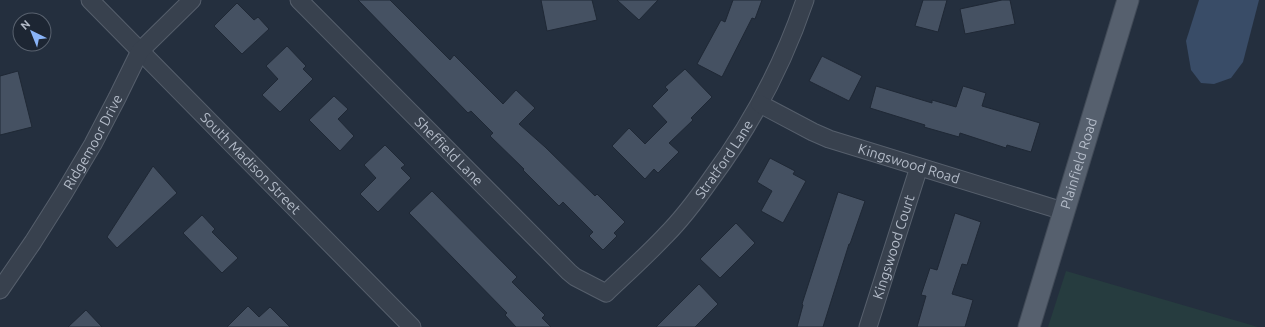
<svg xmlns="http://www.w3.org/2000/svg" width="1265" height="327" viewBox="0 0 1265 327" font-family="Ubuntu,sans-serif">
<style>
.green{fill:#263c3f}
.water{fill:#394c67}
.building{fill:#455162;stroke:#1f2835}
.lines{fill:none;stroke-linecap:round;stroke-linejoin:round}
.minor-casing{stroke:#565f6c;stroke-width:19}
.major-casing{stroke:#414a57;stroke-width:23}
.minor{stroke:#38414e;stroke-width:17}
.major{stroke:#56606e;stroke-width:21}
.labels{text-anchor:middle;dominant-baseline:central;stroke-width:3;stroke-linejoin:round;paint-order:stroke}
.street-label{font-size:14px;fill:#b4bcc9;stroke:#1d2633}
</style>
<rect width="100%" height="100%" fill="#242f3e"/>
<!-- green -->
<path class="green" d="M1066,271L1258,327H1048Z"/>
<!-- water -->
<path class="water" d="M1199,0H1259L1243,62L1231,78L1214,84L1201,83L1191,70L1186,41Z"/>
<!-- building -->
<path class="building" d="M358,0H390L450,60L454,55L503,104L516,90L535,108L519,124L545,147L595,196L597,194L625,222L614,233L617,236L603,250L589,236L593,232L563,202L559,206L523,170L524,169L490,136L493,133L471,111L468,113Z
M541,0H592L597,20L547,31Z
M617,0H658L639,20Z
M733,0H762L755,19L752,18L722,77L697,64L721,20L725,22Z
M923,0H947L938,32L915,26Z
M1002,0H1010L1015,24L965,34L960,9Z
M237,3L254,20L258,17L269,29L242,54L214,26Z
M287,46L306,66L303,69L313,79L280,112L262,95L278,79L266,66Z
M822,56L862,76L849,101L809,81Z
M685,69L712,97L691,118L693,120L669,143L679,152L658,173L654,169L645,179L612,146L629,128L645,144L667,122L652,106L668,90L665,87Z
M18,71L32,127L0,135V76Z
M876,86L932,103V100L956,107L963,86L986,93L982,106L1040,123L1031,152L1007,145L1006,148L960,133L959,137L924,127L925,125L870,108Z
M334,96L348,109L338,119L354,136L340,151L309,120Z
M385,145L405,165L401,168L411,178L378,212L360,194L376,178L364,165Z
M770,158L795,171L793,174L806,181L783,223L761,211L772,191L757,182Z
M153,166L177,193L117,248L107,237Z
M432,191L517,277L512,282L545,315L542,318L551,327H516L505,315L507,313L409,213Z
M838,192L865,201L850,244H849L823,327H797L803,305L802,304Z
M955,213L981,222L967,265L962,264L952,294L973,300L965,327H917L926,296L921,295L930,268L937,270Z
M202,215L215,229L212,232L238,258L222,273L183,233Z
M736,223L755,243L720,278L700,259Z
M699,284L718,304L695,327H656Z
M248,306L259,317L270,307L290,327H227Z
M86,310L102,327H68Z"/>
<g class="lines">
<defs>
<g id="minor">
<path id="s1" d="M90,0L412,327"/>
<path id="s2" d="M299,0L569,272L575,277L606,293C626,274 646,256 665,236C682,219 697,199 711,179C751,125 783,65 805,0"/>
<path id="s3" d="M760,104L813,132L829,139L1063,211"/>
<path id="s4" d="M0,290L33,242L64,193L93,144L117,98L140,51L192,0"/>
<path id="s5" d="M868,327L919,167"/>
</g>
<g id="major">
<path id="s6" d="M1029,327L1128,0"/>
</g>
</defs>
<!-- minor casing -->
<use href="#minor" class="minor-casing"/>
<!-- major casing -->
<use href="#major" class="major-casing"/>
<!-- minor -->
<use href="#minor" class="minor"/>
<!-- major -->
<use href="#major" class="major"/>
</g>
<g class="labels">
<!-- street labels -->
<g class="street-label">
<text stroke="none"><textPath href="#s4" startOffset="175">Ridgemoor Drive</textPath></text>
<text stroke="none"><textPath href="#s2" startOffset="213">Sheffield Lane</textPath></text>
<text stroke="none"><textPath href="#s2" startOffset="605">Stratford Lane</textPath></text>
<text stroke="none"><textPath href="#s6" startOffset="171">Plainfield Road</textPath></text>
<text stroke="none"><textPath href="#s1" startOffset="229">South Madison Street</textPath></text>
<text stroke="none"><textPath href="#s3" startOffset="161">Kingswood Road</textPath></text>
<text stroke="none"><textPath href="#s5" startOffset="84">Kingswood Court</textPath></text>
</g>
</g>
<!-- north arrow -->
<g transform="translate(32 32) rotate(317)"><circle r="19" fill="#1d2633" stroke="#59626f"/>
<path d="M0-3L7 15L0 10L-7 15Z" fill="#8ab4f8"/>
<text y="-6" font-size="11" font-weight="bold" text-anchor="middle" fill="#b4bcc9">N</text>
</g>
</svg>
